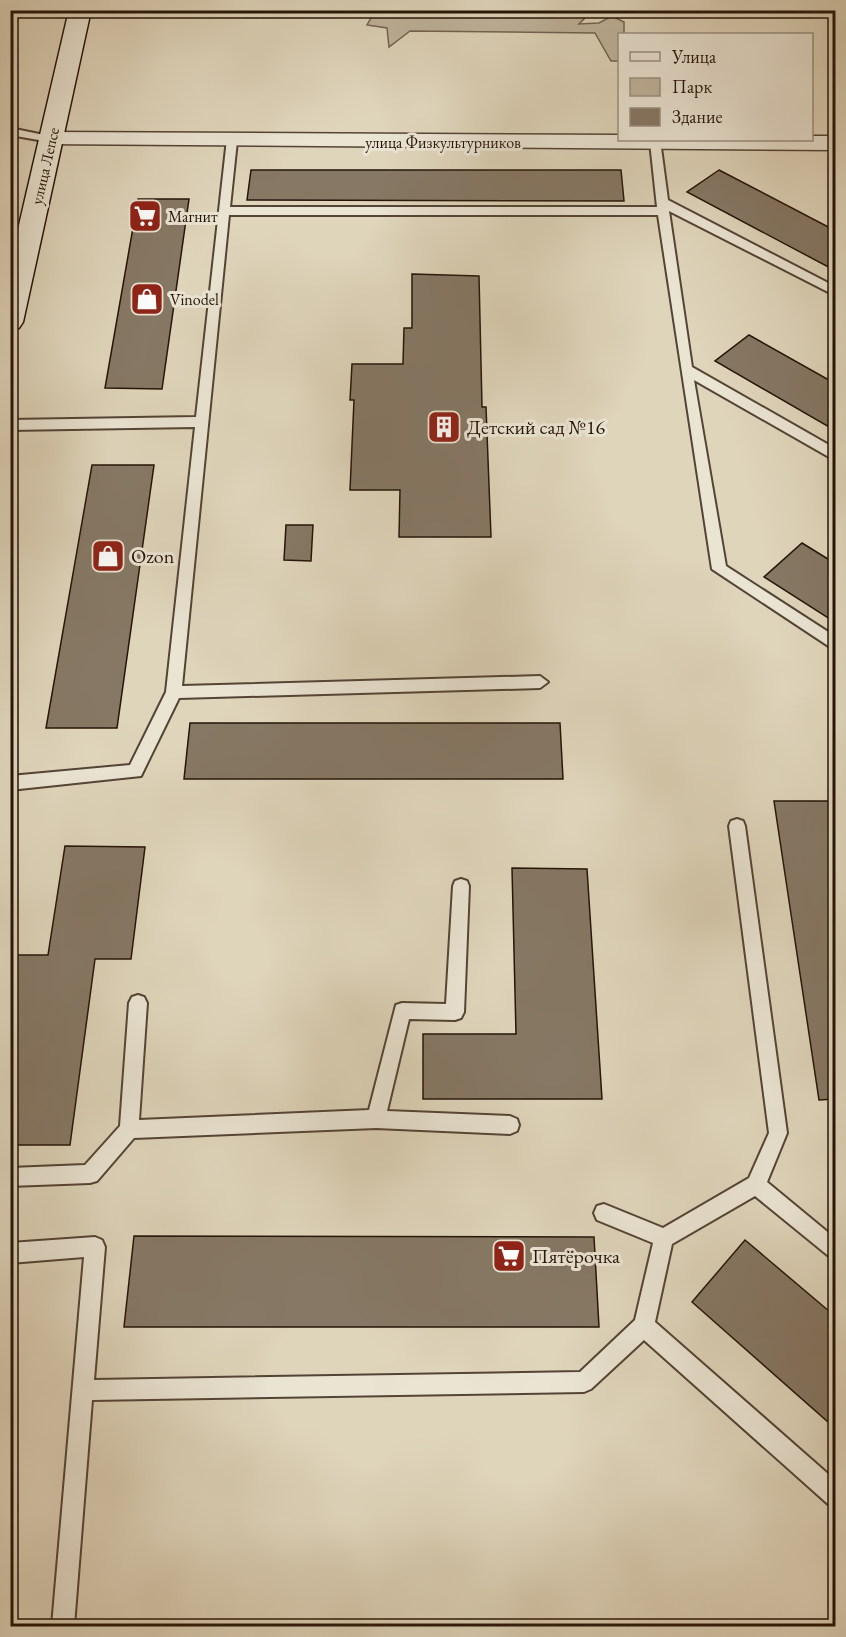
<svg xmlns="http://www.w3.org/2000/svg" width="846" height="1637" viewBox="0 0 846 1637" font-family="'EB Garamond',serif">
<style>
.green{fill:#bfb49d;stroke:#726452;stroke-width:1.5}
.building{fill:#867865;stroke:#251408;stroke-width:1.5}
.lines{fill:none;stroke-linecap:round;stroke-linejoin:round}
.service-casing{stroke:#544435;stroke-width:4}
.minor-casing{stroke:#544435;stroke-width:3}
.secondary-casing{stroke:#251408;stroke-width:3}
.service{fill:#eae4d3;fill-rule:evenodd}
.minor{fill:#eae4d3;fill-rule:evenodd}
.secondary{fill:#eae4d3;fill-rule:evenodd}
.labels{text-anchor:middle;dominant-baseline:central;stroke-width:6;stroke-linejoin:round;paint-order:stroke}
.far-street-label{font-size:16px;fill:#251408;stroke:#eae4d3}
.far-poi-label{font-size:16px;fill:#251408;stroke:#eae4d3;text-anchor:start}
.poi-label{font-size:20px;fill:#251408;stroke:#eae4d3;text-anchor:start}
</style>
<rect width="100%" height="100%" fill="#dfd5bb"/>
<filter id="stains"><feTurbulence type="fractalNoise" baseFrequency=".00333" numOctaves="4"/><feColorMatrix values="0 0 0 0 .2 0 0 0 0 .09 0 0 0 0 .02 0 0 0 .5 -.17"/></filter>
<radialGradient id="worn" r=".72"><stop offset=".6" stop-color="#630" stop-opacity="0"/><stop offset="1" stop-color="#630" stop-opacity=".3"/></radialGradient>
<!-- green -->
<path class="green" d="M588,11L590,13L579,24L599,23L612,16L624,22V34H620L619,61H611L595,33L410,31L389,47L387,28L367,25L375,11Z"/>
<!-- building -->
<path class="building" d="M251,170H621L624,201L247,200Z
M719,170L836,231V271L687,192Z
M138,199H189L162,389L105,388Z
M412,274L479,276L482,407H486L491,537H399L400,490H350L354,400H350L352,364H403L404,328H412Z
M749,335L836,384V431L715,361Z
M92,465H154L117,728H46Z
M286,525H313L311,561L284,560Z
M802,543L836,564V623L764,577Z
M190,723H560L563,779H184Z
M774,801H836V1099L819,1100Z
M65,846L145,847L131,959H95L70,1145H10V978L14,955H48Z
M512,868L587,869L602,1099H423V1034H516Z
M134,1236L594,1237L599,1327H124Z
M745,1240L836,1317V1429L692,1302Z"/>
<g class="lines">
<defs>
<path id="service" d="M10,128L54,137L56,139L50,142L10,135Z
M227,139L237,141L230,207H657L650,142L660,140L668,200L836,287V296L669,211L692,367L836,449V461L694,380L726,566L836,637V651L712,569L658,215H229L182,686L540,676L548,682L540,688L179,698L141,776L10,790V776L130,765L166,692L195,427L10,430V420L196,417Z
M737,819L743,821L745,826L787,1133L767,1182L836,1239V1262L755,1196L672,1244L655,1322L836,1481V1506L828,1504L644,1340L591,1389L584,1392L92,1400L74,1626H52L84,1257L10,1263V1243L95,1237L102,1240L105,1247L94,1380L580,1372L635,1320L653,1243L597,1220L594,1213L597,1206L604,1204L663,1228L749,1178L769,1133L729,826L731,821Z
M461,879L467,881L469,886L464,1012L461,1018L455,1020L409,1019L387,1111L510,1116L517,1119L519,1125L517,1131L510,1134L376,1128L134,1138L97,1181L90,1183L10,1186V1168L85,1165L120,1126L129,1003L132,997L138,995L144,997L147,1003L139,1120L369,1110L396,1005L402,1003L446,1004L453,886L455,881Z"/>
<path id="minor" d="M50,132L620,135V140H812V136H836V150L42,144L38,139L42,134Z"/>
<path id="secondary" d="M69,10H91L23,322L19,328L10,330V264Z"/>
</defs>
<!-- service casing -->
<use href="#service" class="service-casing"/>
<!-- minor casing -->
<use href="#minor" class="minor-casing"/>
<!-- secondary casing -->
<use href="#secondary" class="secondary-casing"/>
<!-- service -->
<use href="#service" class="service"/>
<!-- minor -->
<use href="#minor" class="minor"/>
<!-- secondary -->
<use href="#secondary" class="secondary"/>
</g>
<!-- icons -->
<defs>
<symbol id="supermarket-square" viewBox="-11 -11 22 22"><rect x="-9" y="-9" width="18" height="18" rx="4" fill="#8f2418" stroke="#eae4d3"/><path d="M-6-5.5h2.5l.6 2H6L4.5 2H-2.5L-4.4-4H-6ZM-1.5 3.2a1.3 1.3 0 1 0 .1 0ZM3 3.2a1.3 1.3 0 1 0 .1 0Z" fill="#fff"/></symbol>
<symbol id="shop-square" viewBox="-11 -11 22 22"><rect x="-9" y="-9" width="18" height="18" rx="4" fill="#8f2418" stroke="#eae4d3"/><path d="M-5-2.5h2.3a2.7 3.5 0 0 1 5.4 0H5L5.5 6h-11ZM-1.5-2.5h3a1.5 2.3 0 0 0-3 0Z" fill="#fff"/></symbol>
<symbol id="building-square" viewBox="-11 -11 22 22"><rect x="-9" y="-9" width="18" height="18" rx="4" fill="#8f2418" stroke="#eae4d3"/><path d="M-4-6H4V6H1V3H-1V6H-4ZM-2.5-4.3h1.7v1.8h-1.7ZM.8-4.3h1.7v1.8H.8ZM-2.5-1h1.7V.8h-1.7ZM.8-1h1.7V.8H.8Z" fill="#fff"/></symbol>
</defs>
<g fill-rule="evenodd">
<use href="#supermarket-square" x="126" y="197" width="38" height="38"/>
<use href="#shop-square" x="128" y="280" width="38" height="38"/>
<use href="#building-square" x="425" y="408" width="38" height="38"/>
<use href="#shop-square" x="89" y="537" width="38" height="38"/>
<use href="#supermarket-square" x="490" y="1237" width="38" height="38"/>
</g>
<g class="labels">
<!-- far-street labels -->
<g class="far-street-label">
<text x="443" y="142">улица Физкультурников</text>
<text transform="translate(45 166) rotate(-77)">улица Лепсе</text>
</g>
<!-- far-poi labels -->
<g class="far-poi-label">
<text x="168" y="216">Магнит</text>
<text x="170" y="299">Vinodel</text>
</g>
<!-- poi labels -->
<g class="poi-label">
<text x="467" y="427">Детский сад №16</text>
<text x="131" y="556">Ozon</text>
<text x="532" y="1256">Пятёрочка</text>
</g>
</g>
<!-- margin -->
<rect width="846" height="1637" fill="none" stroke="#dfd5bb" stroke-width="36"/>
<rect x="12" y="12" width="822" height="1613" fill="none" stroke="#251408" stroke-width="3"/>
<rect x="18" y="18" width="810" height="1601" fill="none" stroke="#251408" stroke-width="1.5"/>
<!-- legend -->
<rect x="618" y="33" width="195" height="108" fill="#eae4d3" stroke="#9b9182" stroke-width="1.5"/>
<rect x="630" y="52" width="30" height="9" fill="#eae4d3" stroke="#9b9182" stroke-width="1.5"/>
<text x="672" y="63" font-size="18" fill="#251408">Улица</text>
<rect x="630" y="78" width="30" height="18" fill="#bfb49d" stroke="#9b9182" stroke-width="1.5"/>
<text x="672" y="93" font-size="18" fill="#251408">Парк</text>
<rect x="630" y="108" width="30" height="18" fill="#867865" stroke="#9b9182" stroke-width="1.5"/>
<text x="672" y="123" font-size="18" fill="#251408">Здание</text>
<rect width="100%" height="100%" filter="url(#stains)"/>
<rect width="100%" height="100%" fill="url(#worn)"/>
</svg>
